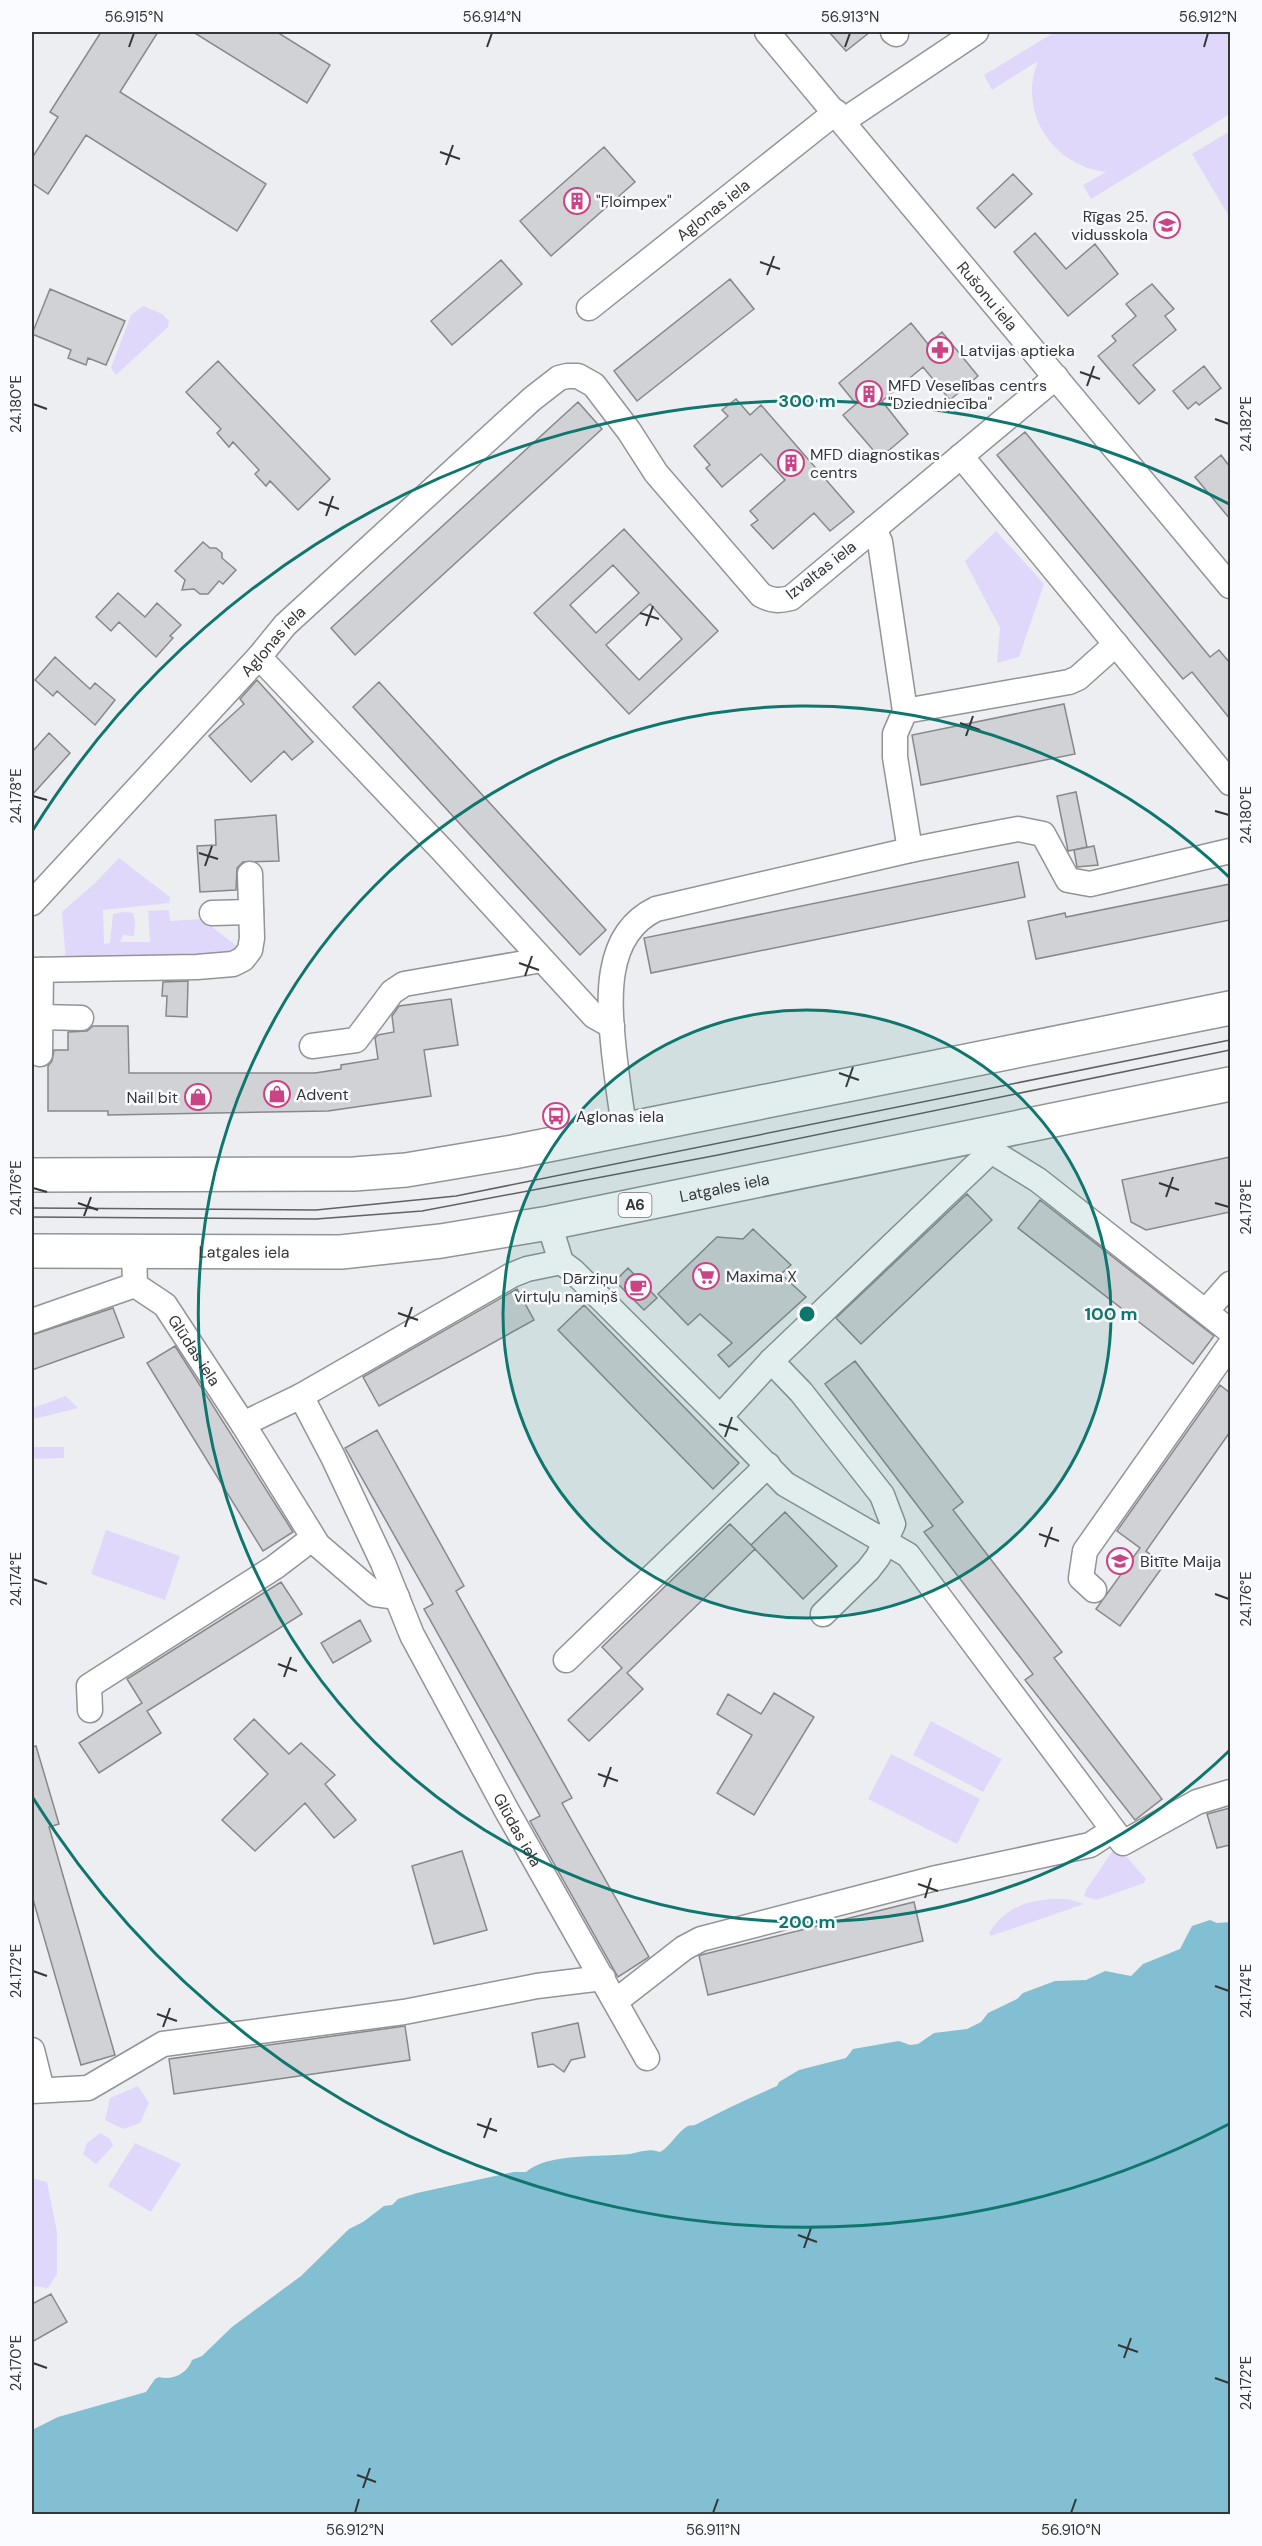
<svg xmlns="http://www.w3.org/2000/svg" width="1262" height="2546" viewBox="0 0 1262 2546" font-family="'DM Sans',sans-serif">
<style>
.green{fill:#e0d8fa}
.water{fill:#82bfd2}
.building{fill:#d1d2d5;stroke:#88888c;stroke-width:1.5;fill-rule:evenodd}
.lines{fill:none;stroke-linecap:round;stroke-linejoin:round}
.minor-casing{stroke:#929497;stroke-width:27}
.highway-casing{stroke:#929497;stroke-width:36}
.minor{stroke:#fff;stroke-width:24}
.highway{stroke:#fff;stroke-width:33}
.tram{stroke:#606162;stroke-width:1.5}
.ticks{fill:none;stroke:#353637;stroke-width:2}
.ring{fill:none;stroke:#0f766e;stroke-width:3}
.labels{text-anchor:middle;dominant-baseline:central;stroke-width:5;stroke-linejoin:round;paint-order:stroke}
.shield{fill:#f9fbff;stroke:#707173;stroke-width:1.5}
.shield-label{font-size:15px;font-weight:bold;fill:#353637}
.poi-label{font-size:16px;fill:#353637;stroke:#f9fbff;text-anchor:start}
.street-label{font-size:16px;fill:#353637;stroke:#f9fbff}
.centre{fill:#0f766e;stroke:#f9fbff;stroke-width:3}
.ring-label{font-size:18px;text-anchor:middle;font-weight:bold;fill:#0f766e;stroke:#f9fbff;stroke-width:5;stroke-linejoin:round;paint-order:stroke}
.neatline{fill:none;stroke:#353637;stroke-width:2}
.ticks-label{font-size:15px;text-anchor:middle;fill:#353637}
</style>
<rect width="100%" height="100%" fill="#eceef1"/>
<!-- green -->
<path class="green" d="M1055,32H1230V114L1091,199L1083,185L1106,172C1064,167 1031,132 1032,89C1032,79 1035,70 1038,61L992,90L984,75Z
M1230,131V218L1192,154Z
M143,306L162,314L169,321L168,327L116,375L111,368L131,315Z
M996,531L1044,584L1019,657L997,663L1000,628L965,561Z
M119,858L170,897L169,903L103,910L104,944L110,943L113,914L123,912L133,913L135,922L134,936L123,935L120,942H150L148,911L169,910L170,921L202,919L242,950L237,955L66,964L62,912L95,883Z
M66,1396L78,1408L34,1419L33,1408Z
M32,1447H64V1458L32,1459Z
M106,1530L180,1556L165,1600L91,1574Z
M931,1721L1002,1759L983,1792L913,1755Z
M891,1754L980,1799L957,1844L868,1799Z
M1119,1848L1146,1879L1144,1883L1096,1900L1084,1896L1086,1890L1114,1849Z
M1053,1899H1068L1084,1904L991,1936L989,1933C1005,1908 1024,1901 1053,1899Z
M138,2086L149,2103L140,2123L123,2129L105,2120L110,2098Z
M100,2133L110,2139L113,2146L96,2164L83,2154L87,2143Z
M135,2143L181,2164L151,2212L108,2186Z
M32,2178L47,2182L57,2232V2274L48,2288L33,2286L32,2282Z"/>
<!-- water -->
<path class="water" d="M1210,1920L1217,1923L1230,1922V2514H32V2430L58,2417L146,2392L155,2379L159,2377C172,2381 188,2373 192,2360L202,2356L232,2327L301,2276L349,2229L363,2222L384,2206L392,2205L398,2199L417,2193L514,2172H526C547,2153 602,2157 630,2154C641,2152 648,2148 660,2152C671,2146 677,2132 688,2126C691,2125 694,2126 697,2124C722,2111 750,2098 777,2086L779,2082L799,2070L846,2058L853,2049L899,2041L910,2045L918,2044L934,2033L967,2029L981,2022L988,2013L1017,1999L1023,1993L1055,1981L1086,1980L1105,1971L1131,1976L1143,1964L1180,1949L1192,1926Z"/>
<!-- building -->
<path class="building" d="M101,32H158L120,92L266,184L237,231L86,135L48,194L32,183V158L58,117L50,112Z
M193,32H277L330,65L307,103Z
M829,32H870L846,51Z
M604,147L635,182L551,256L520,221Z
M1013,174L1032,194L995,228L977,208Z
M1035,233L1066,269L1095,244L1118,274L1068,316L1014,252Z
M501,260L522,284L452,345L431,321Z
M730,279L754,309L637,401L614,371Z
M1152,284L1174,309L1165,316L1176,330L1133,365L1155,390L1139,404L1098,356L1116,341L1112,336L1136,316L1126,304Z
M50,289L125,321L106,365L88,358L86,365L68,358L71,350L32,334Z
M911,323L928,344L942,332L978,376L950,400L923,367L882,401L908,434L880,458L843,415L856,404L839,383Z
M218,361L330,479L298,510L270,481L266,486L255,474L259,470L233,442L229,447L217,433L221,429L186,392Z
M1204,366L1221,388L1199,405L1196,402L1188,409L1173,391Z
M736,399L750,415L761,405L854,512L830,531L814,513L773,549L751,525L758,520L750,511L785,480L761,454L722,487L706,468L710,465L694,446L728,416L722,410Z
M578,402L602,429L355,655L331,628Z
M1025,432L1210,657L1219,650L1230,663V719L1192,672L1183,679L997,455Z
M1221,455L1230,467V519L1195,477Z
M624,529L718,631L629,714L534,613ZM613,565L639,593L596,633L570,605ZM650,604L682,639L639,680L606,645Z
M203,542L210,548H216L222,553V558L236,570L223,584L219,581L208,594H200L194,589L182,590L185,580L175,571Z
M118,593L145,617L157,603L181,625L170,636L173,638L156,657L119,622L111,631L96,617Z
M55,657L90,689L95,683L115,700L95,725L57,691L53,696L35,680Z
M257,680L313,742L292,760L284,751L251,782L209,736L244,704L240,699Z
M379,682L606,930L580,955L353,707Z
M1064,704L1075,754L921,785L912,735Z
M49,733L70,753L32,795V752Z
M1076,792L1087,847L1068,851L1057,796Z
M276,815L279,861L243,862L237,868L236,890L200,892L197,846L216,845L215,820Z
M1094,846L1098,865L1077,867L1074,850Z
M1018,862L1025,897L651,973L644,938Z
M1230,884V920L1036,959L1028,921L1065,913L1066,917Z
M188,981L187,1017L166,1016L167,996H162L163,982Z
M451,999L458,1045L424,1050L431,1096L328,1111L108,1115V1111H48V1066L52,1061L54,1050H68V1032L87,1031L93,1026H128L129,1073H315L341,1069V1065L378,1059L375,1038L378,1035L394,1032L392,1016L399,1006Z
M1230,1157V1212L1146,1230L1131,1222L1122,1180Z
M967,1194L992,1220L861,1344L836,1318Z
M1040,1200L1214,1336L1193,1364L1018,1228Z
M753,1229L791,1265L781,1274L806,1297L729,1367L718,1355L732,1343L700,1314L688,1325L658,1294L717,1237L743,1239Z
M628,1268L657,1298L644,1310L615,1281Z
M517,1289L534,1320L379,1406L363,1377Z
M584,1305L739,1463L713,1489L558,1330Z
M113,1308L124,1337L32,1370V1335Z
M175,1346L293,1532L263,1551L147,1363Z
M855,1361L963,1502L953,1510L1062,1652L1054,1658L1162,1799L1135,1820L1025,1680L1033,1674L924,1532L933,1526L825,1384Z
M1220,1385L1230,1393V1432L1146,1551L1164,1565L1120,1626L1096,1609L1140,1548L1117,1531Z
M377,1430L464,1586L456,1591L572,1798L562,1803L649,1957L618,1977L530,1821L540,1816L424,1609L433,1604L345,1448Z
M785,1512L837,1566L803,1599L751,1545Z
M730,1524L755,1549L627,1673L643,1689L589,1741L568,1720L622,1668L602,1647Z
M281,1582L302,1614L147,1711L161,1733L99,1773L79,1743L142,1703L127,1679Z
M360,1620L371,1641L333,1663L321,1643Z
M774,1693L814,1717L754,1815L717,1793L752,1735L717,1714L728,1694L761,1714Z
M254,1719L289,1754L301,1743L335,1775L325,1784L356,1820L334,1838L305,1803L255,1851L222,1820L268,1774L234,1739Z
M36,1746L59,1824L49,1827L115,2055L81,2065L32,1896V1747Z
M1230,1808V1845L1217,1848L1207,1814Z
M462,1851L487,1930L434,1944L412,1866Z
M914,1902L923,1941L708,1995L699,1956L701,1955Z
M578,2023L585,2057L571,2060L564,2072L553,2064L538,2067L532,2033Z
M405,2026L410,2060L174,2094L169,2059Z
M51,2294L67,2322L32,2342V2304Z"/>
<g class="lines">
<defs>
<g id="minor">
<path id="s1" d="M767,32L1230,586"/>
<path d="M893,32L896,34"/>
<path d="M843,121L976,32"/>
<path id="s2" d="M589,308L836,112"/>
<path d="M961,456L1230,783"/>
<path d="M874,529L880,542L905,711L895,734V757L910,850"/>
<path d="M259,657L443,851L594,1016L612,1026"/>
<path d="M905,711L1069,682L1078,678L1116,644"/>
<path id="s3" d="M32,903L259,657L285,625L532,399L559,378L567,376H578L594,385L629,431L656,473L761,595C772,601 779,601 791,598L1056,377"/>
<path d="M212,913L251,912"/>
<path d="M32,970L197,967L233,964L243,959L250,950L252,938L250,874"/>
<path d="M41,1017L81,1018"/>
<path d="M312,1046L356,1040L392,992L404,984L542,960"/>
<path d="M40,1054L41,970"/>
<path d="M625,1130C620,1104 617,1078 614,1052C609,1003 602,935 656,909L910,850L981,836L1018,829L1043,834L1068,880L1090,884L1230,851"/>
<path d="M987,1135L991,1151L1038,1180L1230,1331"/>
<path d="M549,1223L561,1262L573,1271L720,1417L771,1361L991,1151"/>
<path id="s4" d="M134,1251L135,1285L165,1305L243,1424L301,1396L333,1457L383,1563L412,1635L507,1811L647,2058"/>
<path d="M1207,1310L1230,1284"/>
<path d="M32,1321L135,1285"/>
<path d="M771,1361L801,1392L882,1495L893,1524L878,1557L868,1570L823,1614"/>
<path d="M301,1396L512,1275L527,1269L561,1262"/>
<path d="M720,1417L785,1484L908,1555L1123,1843L1197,1802L1230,1792"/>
<path d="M243,1424L318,1545L375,1594L397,1597"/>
<path d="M1094,1590L1081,1578L1085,1551L1230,1345"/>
<path d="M566,1660L768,1465"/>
<path d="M90,1710L89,1686L275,1567L313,1538"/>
<path d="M616,2001L684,1948L701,1939L932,1879L1090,1845L1113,1830"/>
<path d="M32,2050L42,2090"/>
<path d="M32,2091L88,2088L163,2044L404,2012L537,1986L603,1978"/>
</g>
<g id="highway">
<path d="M32,1175L354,1174L406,1170L513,1152L1230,1008"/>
<path id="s5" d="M32,1251L341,1252L441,1241L549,1223L1230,1084"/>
</g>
</defs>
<!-- minor casing -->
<use href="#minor" class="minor-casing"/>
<!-- highway casing -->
<use href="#highway" class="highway-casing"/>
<!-- minor -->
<use href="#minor" class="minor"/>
<!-- highway -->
<use href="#highway" class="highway"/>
<!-- tram -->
<path class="tram" d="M32,1208L316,1210L456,1196L1230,1040
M32,1217L316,1219L422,1211L718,1155L1230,1050"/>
</g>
<!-- ticks -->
<path class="ticks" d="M129,47L134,33M487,47L492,33M845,47L850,33M1204,47L1208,33M440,152L460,159M446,165L453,145M760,262L780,269M767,275L774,256M1080,372L1100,379M1087,386L1094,366M33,404L47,409M1215,419L1229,424M319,502L339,509M326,516L333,496M640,613L659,619M646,626L653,606M960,723L980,730M966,736L973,716M33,796L47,800M1215,811L1229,815M199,853L218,859M205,866L212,846M519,963L539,970M525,976L532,956M839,1073L859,1080M846,1087L853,1067M1159,1183L1179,1190M33,1188L47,1192M1166,1197L1173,1177M78,1203L98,1210M1215,1203L1229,1207M84,1216L91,1197M398,1313L418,1320M405,1327L412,1307M719,1424L738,1430M725,1437L732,1417M1039,1534L1059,1541M1045,1547L1052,1527M33,1579L47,1584M1215,1594L1229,1599M278,1664L297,1671M284,1677L291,1657M598,1774L618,1781M604,1787L611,1767M918,1884L938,1891M925,1898L931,1878M33,1971L47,1976M1215,1986L1229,1991M157,2014L177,2021M163,2027L170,2008M477,2124L497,2131M484,2138L491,2118M798,2235L817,2242M804,2248L811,2228M1118,2345L1138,2352M1124,2358L1131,2338M33,2363L47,2368M1215,2378L1229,2383M357,2475L376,2482M363,2488L370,2468M355,2513L359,2499M713,2513L718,2499M1071,2513L1076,2499"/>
<!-- distance rings -->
<circle cx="807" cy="1314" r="304" fill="#0f766e" fill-opacity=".12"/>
<g class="ring">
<circle cx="807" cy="1314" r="304"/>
<path d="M1229 1751A608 608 0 1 1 1229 877"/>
<path d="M1229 2124A913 913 0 0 1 33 1798M33 830A913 913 0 0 1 1229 504"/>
</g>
<!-- icons -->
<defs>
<symbol id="building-ring" viewBox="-11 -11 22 22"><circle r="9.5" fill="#f9fbff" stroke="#ca4485" stroke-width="1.5"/><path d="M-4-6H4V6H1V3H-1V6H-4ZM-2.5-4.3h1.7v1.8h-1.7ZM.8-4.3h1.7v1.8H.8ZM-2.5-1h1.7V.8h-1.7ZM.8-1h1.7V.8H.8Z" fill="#ca4485"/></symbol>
<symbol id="school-ring" viewBox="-11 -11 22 22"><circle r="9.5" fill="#f9fbff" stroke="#ca4485" stroke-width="1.5"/><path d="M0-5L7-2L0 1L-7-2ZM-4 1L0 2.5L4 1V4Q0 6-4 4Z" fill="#ca4485"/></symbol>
<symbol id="pharmacy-ring" viewBox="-11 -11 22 22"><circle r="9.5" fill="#f9fbff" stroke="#ca4485" stroke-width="1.5"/><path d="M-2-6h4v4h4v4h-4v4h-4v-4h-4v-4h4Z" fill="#ca4485"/></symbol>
<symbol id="shop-ring" viewBox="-11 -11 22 22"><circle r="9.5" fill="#f9fbff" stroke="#ca4485" stroke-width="1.5"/><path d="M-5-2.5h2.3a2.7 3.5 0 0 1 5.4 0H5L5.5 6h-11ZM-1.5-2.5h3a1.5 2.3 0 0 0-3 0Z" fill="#ca4485"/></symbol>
<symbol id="bus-ring" viewBox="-11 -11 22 22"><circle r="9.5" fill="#f9fbff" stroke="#ca4485" stroke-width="1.5"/><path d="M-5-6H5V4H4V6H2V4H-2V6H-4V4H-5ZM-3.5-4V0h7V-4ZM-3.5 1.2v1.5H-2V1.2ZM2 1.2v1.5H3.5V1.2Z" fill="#ca4485"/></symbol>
<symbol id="supermarket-ring" viewBox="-11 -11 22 22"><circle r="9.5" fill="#f9fbff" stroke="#ca4485" stroke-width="1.5"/><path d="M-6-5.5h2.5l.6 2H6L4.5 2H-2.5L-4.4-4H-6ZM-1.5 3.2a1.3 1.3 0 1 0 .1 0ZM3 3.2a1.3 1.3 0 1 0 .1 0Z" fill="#ca4485"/></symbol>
<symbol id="cafe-ring" viewBox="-11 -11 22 22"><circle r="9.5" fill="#f9fbff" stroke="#ca4485" stroke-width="1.5"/><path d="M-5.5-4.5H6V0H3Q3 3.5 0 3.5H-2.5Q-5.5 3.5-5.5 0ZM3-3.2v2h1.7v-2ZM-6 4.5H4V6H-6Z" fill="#ca4485"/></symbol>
</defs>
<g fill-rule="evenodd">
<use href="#building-ring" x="562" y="186" width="30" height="30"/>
<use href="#school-ring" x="1152" y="210" width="30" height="30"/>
<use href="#pharmacy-ring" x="925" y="335" width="30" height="30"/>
<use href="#building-ring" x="854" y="379" width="30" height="30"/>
<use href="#building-ring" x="776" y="448" width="30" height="30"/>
<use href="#shop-ring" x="262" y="1079" width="30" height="30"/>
<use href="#shop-ring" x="183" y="1082" width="30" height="30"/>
<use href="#bus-ring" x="541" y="1101" width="30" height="30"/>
<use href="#supermarket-ring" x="691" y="1261" width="30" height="30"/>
<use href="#cafe-ring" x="623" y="1272" width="30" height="30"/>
<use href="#school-ring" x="1105" y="1546" width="30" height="30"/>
</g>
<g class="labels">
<!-- shield labels -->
<rect class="shield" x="618.5" y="1193" width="33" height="24" rx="4.5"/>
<g class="shield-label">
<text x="635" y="1205">A6</text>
</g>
<!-- poi labels -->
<g class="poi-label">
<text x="596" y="201">"Floimpex"</text>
<text x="1148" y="216" text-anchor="end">Rīgas 25.<tspan x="1148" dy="18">vidusskola</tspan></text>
<text x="960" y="350">Latvijas aptieka</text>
<text x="888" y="385">MFD Veselības centrs<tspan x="888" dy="18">"Dziedniecība"</tspan></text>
<text x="810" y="454">MFD diagnostikas<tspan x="810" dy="18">centrs</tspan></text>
<text x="296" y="1094">Advent</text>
<text x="178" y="1097" text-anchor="end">Nail bit</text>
<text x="576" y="1116">Aglonas iela</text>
<text x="726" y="1276">Maxima X</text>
<text x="618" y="1278" text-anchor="end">Dārziņu<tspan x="618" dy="18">virtuļu namiņš</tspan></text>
<text x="1140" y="1561">Bitīte Maija</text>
</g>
<!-- street labels -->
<g class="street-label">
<text stroke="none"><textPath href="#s2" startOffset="158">Aglonas iela</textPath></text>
<text stroke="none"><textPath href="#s1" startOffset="344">Rušonu iela</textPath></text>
<text transform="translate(821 570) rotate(-38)">Izvaltas iela</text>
<text stroke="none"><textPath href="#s3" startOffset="356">Aglonas iela</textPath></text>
<text stroke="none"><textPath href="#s5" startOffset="698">Latgales iela</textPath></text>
<text stroke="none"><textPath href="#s5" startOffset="212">Latgales iela</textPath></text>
<text stroke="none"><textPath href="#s4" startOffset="124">Glūdas iela</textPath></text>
<text stroke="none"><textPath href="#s4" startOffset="762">Glūdas iela</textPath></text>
</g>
</g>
<circle cx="807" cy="1314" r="9" class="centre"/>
<g class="ring-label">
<text x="807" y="407">300 m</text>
<text x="1111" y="1320">100 m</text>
<text x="807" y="1928">200 m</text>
</g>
<!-- border -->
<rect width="1262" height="2546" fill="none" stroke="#f9fbff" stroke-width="66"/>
<rect x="33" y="33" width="1196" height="2480" class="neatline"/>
<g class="ticks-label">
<text x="134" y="22">56.915°N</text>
<text x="492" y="22">56.914°N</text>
<text x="850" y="22">56.913°N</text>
<text x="1208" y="22">56.912°N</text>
<text transform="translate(16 404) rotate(-90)" y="5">24.180°E</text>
<text transform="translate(1246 424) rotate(-90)" y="5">24.182°E</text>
<text transform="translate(16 796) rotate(-90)" y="5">24.178°E</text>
<text transform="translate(1246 815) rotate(-90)" y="5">24.180°E</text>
<text transform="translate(16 1188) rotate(-90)" y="5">24.176°E</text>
<text transform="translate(1246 1207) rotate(-90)" y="5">24.178°E</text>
<text transform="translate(16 1579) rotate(-90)" y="5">24.174°E</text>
<text transform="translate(1246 1599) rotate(-90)" y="5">24.176°E</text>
<text transform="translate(16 1971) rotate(-90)" y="5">24.172°E</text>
<text transform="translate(1246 1991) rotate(-90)" y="5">24.174°E</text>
<text transform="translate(16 2363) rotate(-90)" y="5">24.170°E</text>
<text transform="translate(1246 2383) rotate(-90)" y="5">24.172°E</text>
<text x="355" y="2535">56.912°N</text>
<text x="713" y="2535">56.911°N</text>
<text x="1071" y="2535">56.910°N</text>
</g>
</svg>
